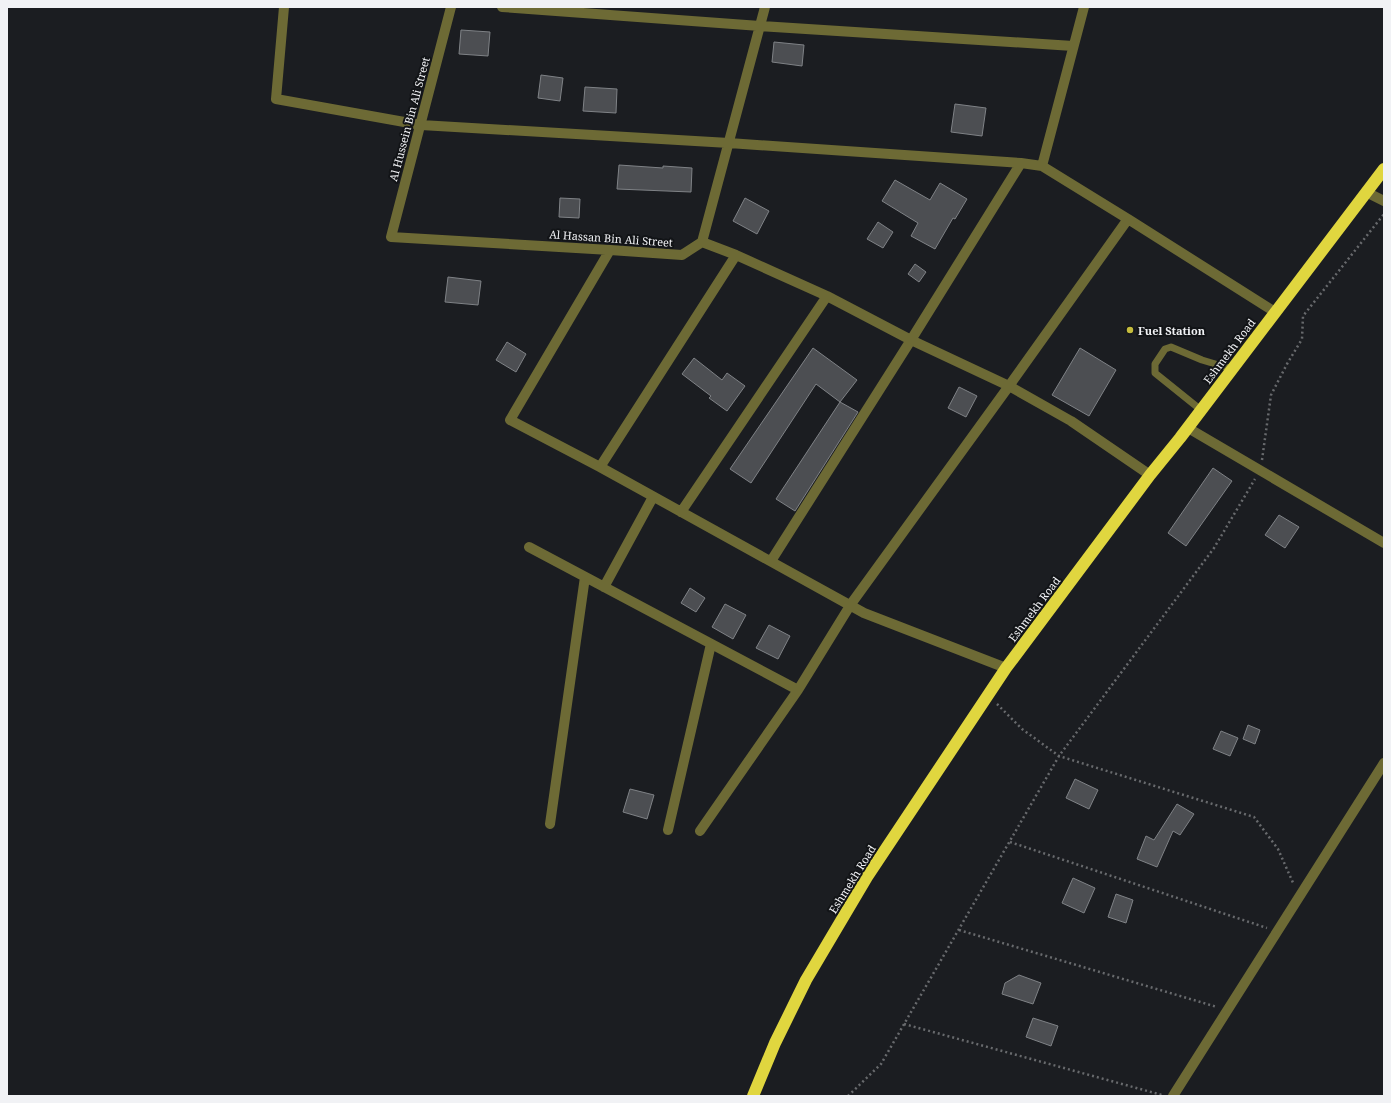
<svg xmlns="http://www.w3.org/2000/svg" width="1391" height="1103" viewBox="0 0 1391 1103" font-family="'Noto Serif',serif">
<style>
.building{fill:#4c4e52;stroke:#7f8286}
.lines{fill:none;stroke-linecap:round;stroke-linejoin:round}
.path{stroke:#686a6d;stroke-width:2.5;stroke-dasharray:2 3;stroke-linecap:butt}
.lane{stroke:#6d6a35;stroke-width:7}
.street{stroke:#6d6a35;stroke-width:10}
.highway{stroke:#e0d63f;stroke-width:12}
.poi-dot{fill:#c5bc3d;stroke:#121417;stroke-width:1.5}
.labels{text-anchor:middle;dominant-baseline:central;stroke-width:4;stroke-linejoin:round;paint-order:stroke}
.street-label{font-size:11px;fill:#f1f2f5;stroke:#121417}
.poi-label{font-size:11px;font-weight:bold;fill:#f1f2f5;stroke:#121417;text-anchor:start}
</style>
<rect width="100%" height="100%" fill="#1b1d21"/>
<!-- building -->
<path class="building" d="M461,30L490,32L488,56L459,54Z
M774,42L804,45L802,66L772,62Z
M541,75L563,78L560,101L538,98Z
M585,87L617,89L616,113L583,111Z
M955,104L986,108L982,136L951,132Z
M619,165L663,168V166L692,168L691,192L617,189Z
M895,180L930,200L940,183L967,199L955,219L953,218L935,249L911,236L918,223L882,201Z
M560,198L580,199L579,218L559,217Z
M745,198L769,211L757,234L733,221Z
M878,222L893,232L883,248L867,239Z
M915,264L926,272L919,282L908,274Z
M448,277L481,281L478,305L445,302Z
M507,342L526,354L516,372L496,360Z
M813,348L857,380L840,402L816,384L751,483L730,469Z
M1080,348L1116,370L1089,416L1052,395Z
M694,358L722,380L727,373L745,386L727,411L709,398L711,396L682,374Z
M959,387L977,396L966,417L948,408Z
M840,402L858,412L795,511L776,499Z
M1213,468L1232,481L1186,546L1168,533Z
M1279,515L1299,527L1285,548L1265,535Z
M690,588L705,598L696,612L681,603Z
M725,604L746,615L733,639L712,627Z
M769,625L790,636L778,659L756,648Z
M1248,725L1260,730L1255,744L1243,739Z
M1221,731L1238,738L1230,756L1213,749Z
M1075,779L1098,790L1089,809L1066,798Z
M630,789L654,795L647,819L623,812Z
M1177,804L1194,814L1180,835L1173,831L1157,867L1137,859L1146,836L1154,840Z
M1073,878L1095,888L1084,913L1062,903Z
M1116,894L1133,900L1126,923L1108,917Z
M1019,975L1041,983L1033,1004L1002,994L1005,983Z
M1033,1018L1058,1026L1051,1046L1026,1037Z"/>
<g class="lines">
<!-- path -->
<path class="path" d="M1262,460L1271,395L1287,364L1302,339L1303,316L1384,214
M997,704L1022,729L1059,756L1254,817L1278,849L1294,885
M1010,842L1267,928
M959,930L1217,1007
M904,1024L1162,1095
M848,1096L881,1064L1059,756L1214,548L1255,479"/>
<!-- lane -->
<path class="lane" d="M1201,410L1155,373V364L1165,349L1171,347L1202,360L1232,369"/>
<!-- street -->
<path class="street" d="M284,7L276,99L421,125L729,143L1021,163L1042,166L1128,219L1009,386L851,604L798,690L700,831
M451,7L391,237L610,250L682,255L702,242L765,7
M502,7L760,26L1073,46
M1042,166L1084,7
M1366,192L1384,201
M1128,219L1275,312
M702,242L736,255L827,296L911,340L1009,386L1071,421L1150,475
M610,250L510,420L600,467L864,613L1006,668
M1188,428L1384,543
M600,467L736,255
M681,512L827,296
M529,547L798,690
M771,561L911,340L1021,163
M604,587L653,497
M550,824L585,577
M668,830L711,644
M1173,1096L1384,763"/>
<!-- highway -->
<path class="highway" d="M753,1096L775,1043L806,980L867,877L1006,668L1150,475L1180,438L1384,169"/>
</g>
<!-- markers -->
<circle class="poi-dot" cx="1130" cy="330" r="4"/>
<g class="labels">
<!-- street labels -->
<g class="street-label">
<text transform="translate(409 119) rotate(-75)">Al Hussein Bin Ali Street</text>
<text transform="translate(611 238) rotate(4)">Al Hassan Bin Ali Street</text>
<text transform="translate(1229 351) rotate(-53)">Eshmekh Road</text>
<text transform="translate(1034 609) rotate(-53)">Eshmekh Road</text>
<text transform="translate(852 879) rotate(-58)">Eshmekh Road</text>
</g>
<!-- poi labels -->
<g class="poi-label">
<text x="1138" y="330">Fuel Station</text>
</g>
</g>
<!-- border -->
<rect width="1391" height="1103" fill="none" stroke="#f1f2f5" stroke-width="16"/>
</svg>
